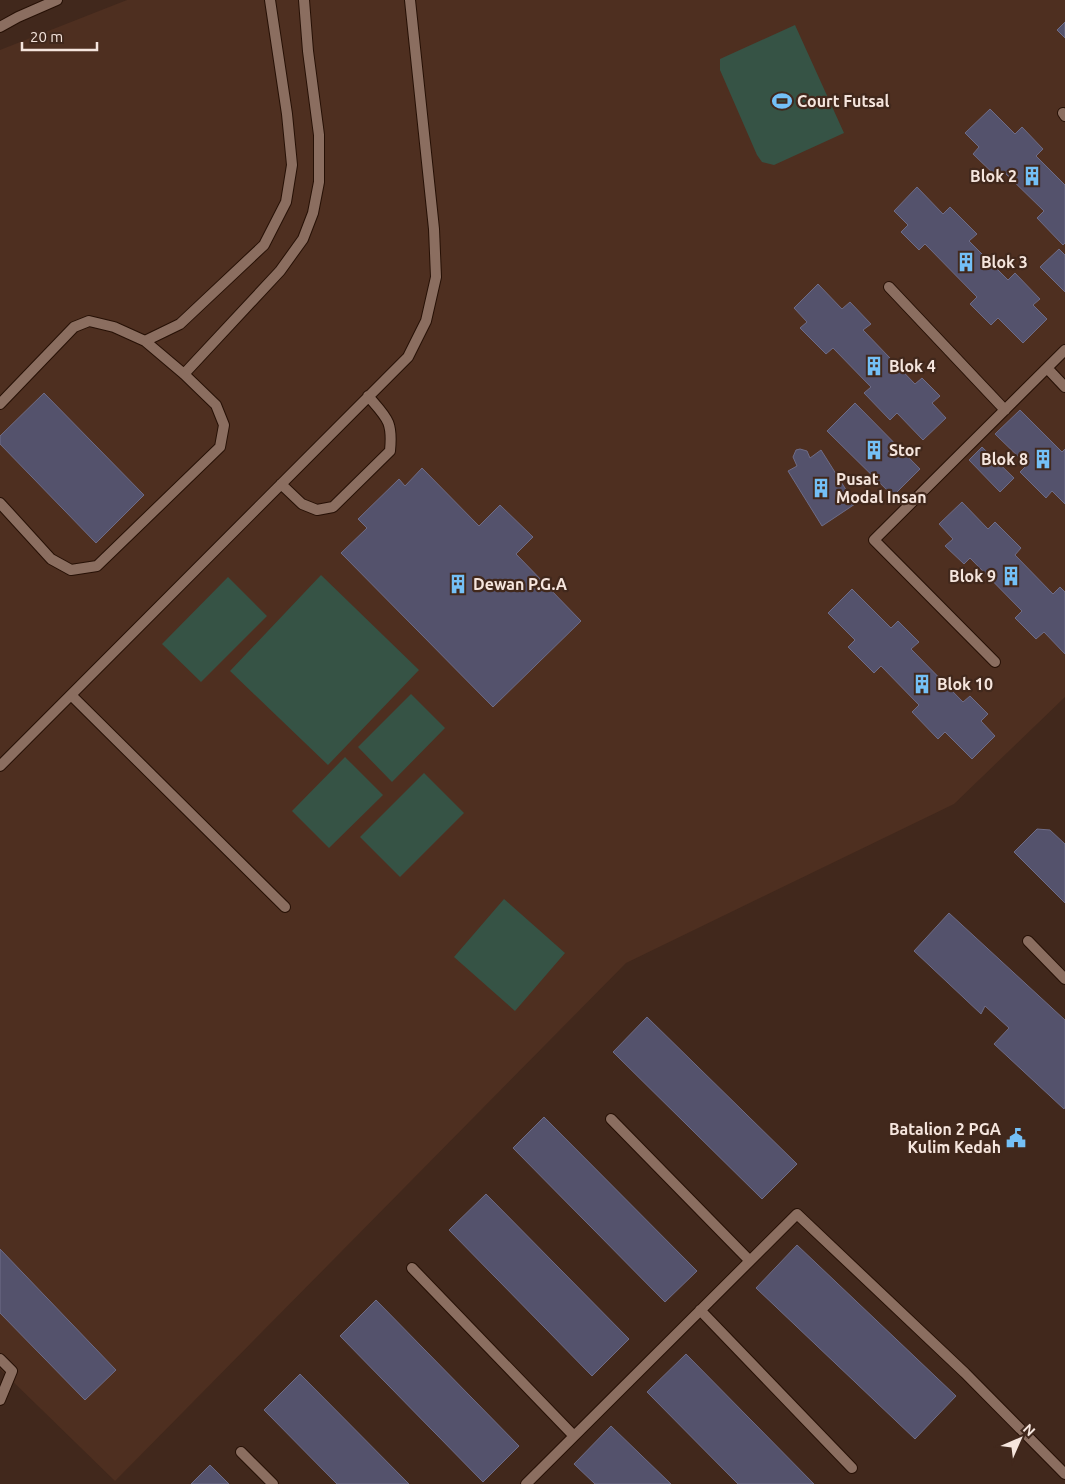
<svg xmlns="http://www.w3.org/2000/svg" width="1065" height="1484" viewBox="0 0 1065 1484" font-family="Ubuntu,sans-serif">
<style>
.built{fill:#4e2f20}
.green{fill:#365345}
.building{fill:#54526c;stroke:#6e6c87}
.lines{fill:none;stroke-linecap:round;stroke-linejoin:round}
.lane-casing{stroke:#261005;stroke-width:12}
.lane{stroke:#8b6e60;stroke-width:10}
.labels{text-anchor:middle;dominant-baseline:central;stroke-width:4.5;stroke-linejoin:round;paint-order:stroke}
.poi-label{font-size:16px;font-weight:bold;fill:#f5e5dd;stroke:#41281c;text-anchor:start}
</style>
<rect width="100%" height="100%" fill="#41281c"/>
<!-- built -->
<path class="built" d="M127,0H1065V697L954,804L626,963L115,1481L0,1369V50Z"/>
<!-- green -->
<path class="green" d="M795,25L844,133L774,165L762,162L757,155L720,70V59Z
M321,575L419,670L328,765L230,671Z
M228,577L267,616L201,682L162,644Z
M411,694L445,728L392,782L358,747Z
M345,757L383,795L329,848L292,811Z
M424,773L464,813L400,877L360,837Z
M504,899L565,953L515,1011L454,957Z"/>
<!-- building -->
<path class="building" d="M1065,22V38L1057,30Z
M990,109L1015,134L1022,127L1043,149L1036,156L1065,185V243L1063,245L1037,218L1044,211L1005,173L999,179L973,154L979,147L965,133Z
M917,187L943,214L950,207L977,234L969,241L1008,280L1015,273L1040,299L1033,305L1047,319L1023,343L998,318L991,325L970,304L977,297L925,244L919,250L901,232L908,225L894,211Z
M1059,249L1065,255V292L1040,267Z
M818,284L842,309L850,302L871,324L863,330L915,384L922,378L940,396L932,403L946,418L923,440L897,413L890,420L864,393L871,387L833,348L826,354L800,328L807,322L794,308Z
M44,393L144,495L96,543L0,444V436Z
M855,403L920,469L893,496L827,431Z
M1020,410L1062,452L1065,449V504L1052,491L1046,498L1020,472L1027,465L995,434Z
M982,447L1014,478L1000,492L969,460Z
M800,449L807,451L810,458L821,450L855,504L822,526L788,471L797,466L793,457L796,450Z
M422,468L479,526L500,505L533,537L516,554L581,621L493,707L341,553L367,528L358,519L399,479L405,486Z
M962,502L988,529L995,522L1021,548L1015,555L1053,594L1060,587L1065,592V654L1044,632L1036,639L1015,618L1022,611L970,558L964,564L945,546L953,539L939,524Z
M852,589L891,628L898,621L919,642L911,649L963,702L970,696L988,714L981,721L995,736L972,759L945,732L938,739L912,712L919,705L881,666L874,673L848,647L855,640L828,613Z
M1037,829L1050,830L1065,844V903L1014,852Z
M949,913L1065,1020V1107L1064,1109L994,1044L1009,1028L985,1006L981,1014L914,951Z
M647,1017L797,1164L762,1199L613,1052Z
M544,1117L697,1271L665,1302L513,1148Z
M486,1194L629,1339L592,1376L449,1230Z
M797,1245L956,1396L915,1439L756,1288Z
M0,1249L116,1370L85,1400L0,1313Z
M376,1300L519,1446L483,1482L340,1336Z
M686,1354L814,1484H738L647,1392Z
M300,1374L409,1484H337L264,1410Z
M611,1426L671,1484H595L574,1464Z
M210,1465L229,1484H191Z"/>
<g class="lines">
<defs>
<path id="lane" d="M0,27L18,17L57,0
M1063,113L1065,116
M889,287L1005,410
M145,341L180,324L264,245L286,202L292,165L287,114L270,0
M1047,368L1065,387
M184,374L280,271L303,239L313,213L319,182V135L308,51L304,0
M0,404L74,327L89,321L114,327L145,341L184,374L216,405L224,425L220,447L97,566L71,570L51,559L0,503
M281,484L302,504L317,510L333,507L390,451C393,421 387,418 368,396
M995,662L874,540L1065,350
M71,695L285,907
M0,766L408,357L426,321L436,277L434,229L410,0
M1028,941L1065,979
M611,1119L750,1261
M412,1268L574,1436
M700,1310L852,1468
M0,1359L12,1371L0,1400
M241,1452L273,1484
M526,1484L797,1214L965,1373L1065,1474"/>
</defs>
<!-- lane casing -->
<use href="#lane" class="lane-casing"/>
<!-- lane -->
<use href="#lane" class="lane"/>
</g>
<!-- icons -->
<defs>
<symbol id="stadium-bare" viewBox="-9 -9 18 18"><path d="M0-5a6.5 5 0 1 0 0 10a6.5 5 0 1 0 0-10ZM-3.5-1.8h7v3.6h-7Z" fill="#74c0f6" stroke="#41281c" stroke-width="2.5" paint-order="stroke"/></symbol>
<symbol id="building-bare" viewBox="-9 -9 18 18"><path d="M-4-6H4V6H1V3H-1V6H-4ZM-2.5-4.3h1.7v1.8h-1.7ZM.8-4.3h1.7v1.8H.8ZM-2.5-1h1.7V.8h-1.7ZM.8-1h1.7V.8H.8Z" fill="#74c0f6" stroke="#41281c" stroke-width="2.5" paint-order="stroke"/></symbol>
<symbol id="civic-bare" viewBox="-9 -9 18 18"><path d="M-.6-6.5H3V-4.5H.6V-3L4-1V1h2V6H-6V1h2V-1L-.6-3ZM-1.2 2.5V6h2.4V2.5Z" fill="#74c0f6" stroke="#41281c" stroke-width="2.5" paint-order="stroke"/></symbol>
</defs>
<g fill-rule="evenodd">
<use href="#stadium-bare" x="768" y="87" width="28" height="28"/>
<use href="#building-bare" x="1018" y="162" width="28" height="28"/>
<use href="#building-bare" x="952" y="248" width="28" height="28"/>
<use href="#building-bare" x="860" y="352" width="28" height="28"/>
<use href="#building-bare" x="860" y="436" width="28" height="28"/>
<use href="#building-bare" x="1029" y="445" width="28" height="28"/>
<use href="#building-bare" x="807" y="474" width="28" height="28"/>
<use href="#building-bare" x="997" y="562" width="28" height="28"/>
<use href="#building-bare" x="444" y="570" width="28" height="28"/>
<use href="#building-bare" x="908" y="670" width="28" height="28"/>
<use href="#civic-bare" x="1002" y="1124" width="28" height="28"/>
</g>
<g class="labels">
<!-- poi labels -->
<g class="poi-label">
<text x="797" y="101">Court Futsal</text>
<text x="1017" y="176" text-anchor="end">Blok 2</text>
<text x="981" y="262">Blok 3</text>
<text x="889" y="366">Blok 4</text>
<text x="889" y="450">Stor</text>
<text x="1028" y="459" text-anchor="end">Blok 8</text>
<text x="836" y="479">Pusat<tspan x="836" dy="18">Modal Insan</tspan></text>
<text x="996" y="576" text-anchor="end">Blok 9</text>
<text x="473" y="584">Dewan P.G.A</text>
<text x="937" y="684">Blok 10</text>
<text x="1001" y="1129" text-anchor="end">Batalion 2 PGA<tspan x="1001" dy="18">Kulim Kedah</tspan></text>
</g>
</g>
<!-- north arrow -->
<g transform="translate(1020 1439) rotate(45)" stroke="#41281c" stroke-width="4" paint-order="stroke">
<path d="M0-4L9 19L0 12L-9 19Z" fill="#f5e5dd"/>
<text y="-8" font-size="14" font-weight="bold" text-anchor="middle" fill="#f5e5dd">N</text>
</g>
<!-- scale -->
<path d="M22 42v8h75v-8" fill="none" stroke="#f5e5dd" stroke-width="2.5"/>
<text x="30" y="42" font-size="15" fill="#f5e5dd" stroke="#41281c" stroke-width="4" paint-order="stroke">20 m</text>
</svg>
